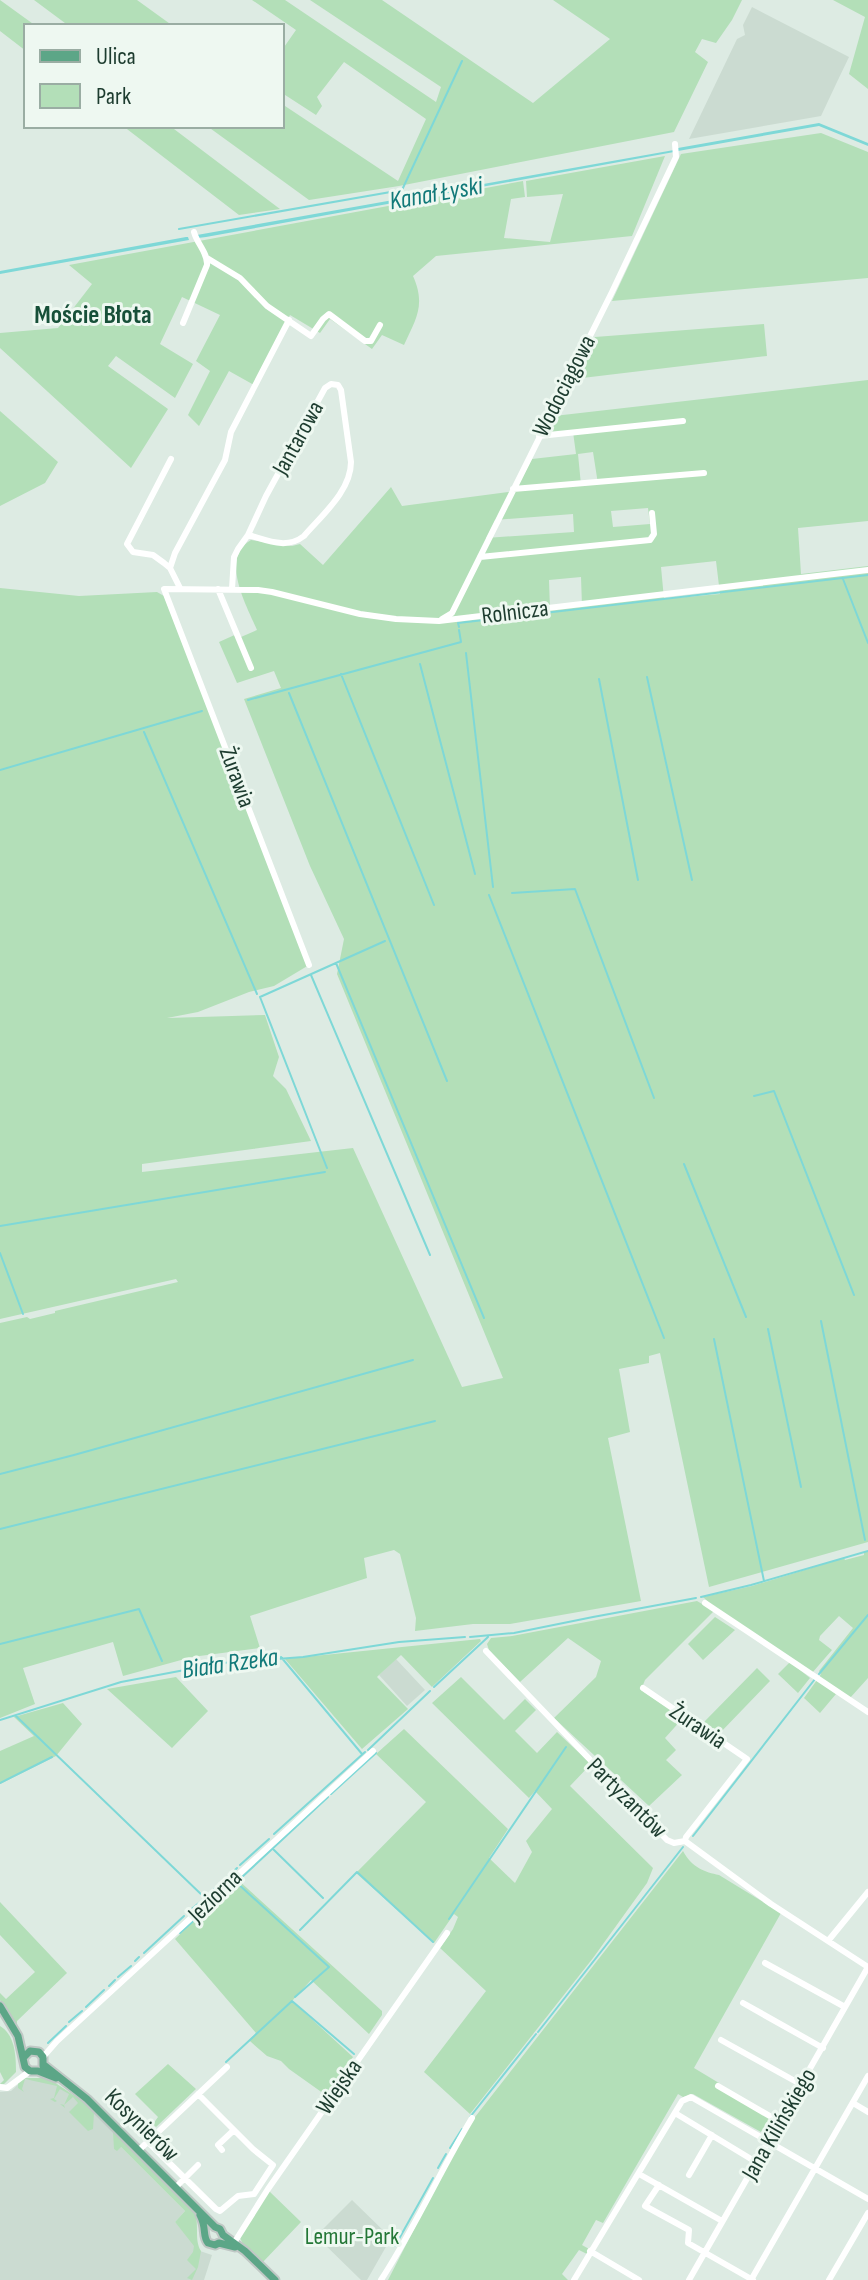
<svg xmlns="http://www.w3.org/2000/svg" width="868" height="2280" viewBox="0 0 868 2280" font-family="'Sofia Sans Condensed',sans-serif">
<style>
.built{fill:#cbdbd1}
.green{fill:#b3dfb8;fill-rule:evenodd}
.water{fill:#7ed8d7}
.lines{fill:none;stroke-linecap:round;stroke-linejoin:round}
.stream{stroke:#7ed8d7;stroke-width:2}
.major-casing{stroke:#c0c8c5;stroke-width:11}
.minor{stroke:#fff;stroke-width:6}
.major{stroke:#5ca687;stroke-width:7}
.labels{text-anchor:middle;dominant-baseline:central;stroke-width:6;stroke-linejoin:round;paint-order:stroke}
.street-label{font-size:24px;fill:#1d3c2f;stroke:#eef8f1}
.park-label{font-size:24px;fill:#237736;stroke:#eef8f1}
.water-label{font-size:26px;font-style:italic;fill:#117979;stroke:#eef8f1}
.neighbourhood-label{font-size:26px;font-weight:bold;fill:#175039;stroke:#eef8f1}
</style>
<rect width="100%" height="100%" fill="#ddebe3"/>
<!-- built -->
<path class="built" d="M752,7L849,57L837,82L821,116L689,139L737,39L745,35L743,25Z
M396,1659L425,1690L407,1706L379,1675Z
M24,2079L50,2082L58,2085L89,2108L123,2142L121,2147L185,2211L175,2222L200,2251L212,2255L204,2280H0V2092L11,2091Z
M352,2200L391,2238L367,2280H361L316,2236Z"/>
<!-- green -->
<path class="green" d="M0,0L36,26H26V51L0,31Z
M34,0H137L173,26H69Z
M252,0H285L436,102L441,87L310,0H382L533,103L610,39L553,0H742L732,20L716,43L702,39L695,52L708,62L674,132L399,186L309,200L207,126H282V104L398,181L426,119L344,62L317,97L322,106L316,115L282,93V50L296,30Z
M833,0H868V89L849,74L865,17Z
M123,126H170L280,209L239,215Z
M821,133L868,152V278L612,301L681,154Z
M665,156L632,236L436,256L413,276C426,305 416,319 404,345L382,335L372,349L330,319L320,333L290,315L254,385L229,371L199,426L188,415L210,371L196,361L220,315L182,297L160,344L193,364L175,398L116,356L108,366L168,409L131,468L0,348V333L58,328L92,284L69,265L523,181L525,197L511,199L504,238L550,242L563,194L527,197L526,181Z
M764,324L767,356L574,379L595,337Z
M868,380V521L798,528L801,574L868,566V1542L709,1587L660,1353L649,1356V1363L619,1369L630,1432L608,1438L641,1601L510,1624H473L415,1631L416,1618L400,1554L394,1550L364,1558L367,1578L250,1616L260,1648L192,1657L123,1676L113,1642L23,1668L35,1704L0,1718V1323L27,1317L30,1319L55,1313V1311L178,1282L176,1279L0,1319V588L79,596L157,592L164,596L309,965L274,986L249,992L198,1012L167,1018L265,1015L279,1057L273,1076L286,1089L311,1141L142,1164V1172L353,1148L462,1387L503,1378L337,974L344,939L310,866L244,699L281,688L274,671L237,683L219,642L239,633L241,637L257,630C247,606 219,558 251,540L292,546L300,544L323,565L391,487L402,506L515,491L532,459L576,454L573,432L543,435L554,416ZM593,452L598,484L581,485L578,454ZM648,508L650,524L613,527L611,511ZM573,514L574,532L486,538L495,520ZM716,561L720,594L664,599L661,567ZM581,577L582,606L550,609L549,580Z
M0,411L58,462L45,483L0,506Z
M868,1551V1678L850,1698L819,1677L821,1674L819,1671L853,1628L839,1616L820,1636L819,1640L832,1650L812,1673L716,1609L703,1597L752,1586L844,1558L845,1560L864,1555V1552Z
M697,1601L714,1611L645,1680L641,1690L683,1718L665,1738L676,1750L666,1760L682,1775L649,1806L554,1718L596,1677L601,1661L568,1638L520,1682L489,1650L487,1644L491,1638L512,1636Z
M715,1617L735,1630L703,1660L688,1644Z
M480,1639L481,1641L432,1687L401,1655L379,1675L377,1677L408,1709L362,1749L285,1659Z
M790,1662L810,1678L798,1693L778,1674Z
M757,1668L770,1681L718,1735L704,1727L705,1721Z
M176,1677L208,1711L172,1748L107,1689Z
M461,1677L504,1720L525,1699L536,1710L515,1731L537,1753L557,1732L591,1764L570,1786L653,1868L647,1883L593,1958L470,2114L424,2072L486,1991L440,1948L453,1929L458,1917L454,1914L434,1943L356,1873L426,1802L376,1754L404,1729L508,1829L489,1858L515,1883L532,1852L526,1841L552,1809L535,1791L529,1798L432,1703Z
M817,1680L836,1694L820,1713L804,1698Z
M63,1703L82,1724L56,1756L0,1784V1751L34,1736L14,1717Z
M683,1851C692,1868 705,1872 719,1875L781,1913L694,2068L719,2083L717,2087L776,2122L770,2131L763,2128L761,2132L693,2094L683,2097L678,2094L603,2223L596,2220L582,2245L589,2249L587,2254L579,2250L562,2274L568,2280H388L454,2151L475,2117Z
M237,1879L382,2011V2015L369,2034L311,1980L292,2001L353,2057L327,2096L289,2069L281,2061L267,2056L251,2042L249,2040L256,2033L175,1939Z
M0,1902L67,1973L17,2021V2025L0,2000V1993L6,1999L35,1972L0,1935Z
M0,2026C15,2035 16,2055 16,2072L4,2084H0L4,2080L0,2072Z
M168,2064L196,2089L156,2127L153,2124L158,2117L135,2094Z
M45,2076L84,2102L193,2209C201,2223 193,2238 201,2251L198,2267L192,2280L187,2278L196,2269L187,2260L193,2252L194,2246L175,2222L185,2211L121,2147L117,2151L114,2149L113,2132L94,2113L93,2129L88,2131L69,2112L78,2103L73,2097L64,2105L65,2108L60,2104L64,2105L69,2094L60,2089L54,2099L57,2101L55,2102L50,2099L54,2098L57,2086L25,2079L22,2089L24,2092L18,2088V2082L23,2078H44Z
M269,2191L301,2222L262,2263L243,2244L240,2238Z"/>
<!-- water -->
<path class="water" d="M819,123L868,143V146L819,126L678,151V148Z
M674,150V152L206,237L198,238L197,235Z
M186,237H188L189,240L0,274V271Z"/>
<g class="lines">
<!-- stream -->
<path class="stream" d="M179,229L402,190L462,61
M843,579L868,643
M459,627L458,623L868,575
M466,653L493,887
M420,664L475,874
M341,674L434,905
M647,677L692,880
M599,679L638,880
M289,693L447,1081
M248,700L461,642L459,630
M144,732L257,994
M0,770L202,711
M512,893L575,889L654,1098
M489,895L664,1338
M336,963L484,1318
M311,975L430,1255
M754,1096L774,1091L854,1295
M684,1164L746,1317
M327,1168L260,997L385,941
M0,1226L325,1172
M0,1253L23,1314
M821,1321L865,1540
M768,1329L801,1487
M714,1339L764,1581
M0,1474L74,1455L413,1360
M0,1529L435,1421
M701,1597L751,1585L868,1551
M470,1637L514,1633L593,1617L696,1598
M0,1644L139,1609L162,1661
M281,1657L362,1754
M819,1674L868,1615
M434,1687L488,1637
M16,1716L205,1898
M0,1720L121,1682L222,1663L303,1657L399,1642L465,1637
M368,1750L430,1691
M0,1783L52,1757
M331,1794L376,1753
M274,1834L365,1752
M693,1836L815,1679
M273,1849L323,1898
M240,1865L269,1839
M235,1870L237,1868
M241,1878L328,1797
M236,1882L329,1967L295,1997
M210,1893L232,1873
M188,1912L206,1897
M449,1919L566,1747
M300,1930L357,1872L433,1942
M180,1933L238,1881
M144,1953L184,1916
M135,1961L139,1957
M118,1977L131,1966
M109,1986L115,1980
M86,2007L104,1990
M69,2022L82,2011
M538,2032L683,1847
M48,2043L66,2026
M226,2062L292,2001L354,2054
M470,2117L536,2034
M450,2148L462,2129
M438,2168L446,2154
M395,2246L433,2178"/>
<defs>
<path id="major" d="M0,2006L18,2036L25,2067L30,2071H38L56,2078
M24,2057L30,2051L39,2052L43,2057V2066
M44,2065L87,2099L215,2227L220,2229L223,2235L245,2251L275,2280
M200,2215C207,2228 202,2236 208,2243L215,2245L219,2243L235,2247"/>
</defs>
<!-- major casing -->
<use href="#major" class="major-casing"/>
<!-- minor -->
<path class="minor" d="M207,258L240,278L267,306L311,336L323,319L329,314L365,341H371L380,325
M183,323L207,265C208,253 197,244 194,232
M539,436L683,421
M171,459L127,544L133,552L153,555L164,563L170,568L180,588
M513,489L704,473
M480,557L650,540L654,534L652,513
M170,568L175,553L225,460L231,432L289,320
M218,589L251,668
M232,589L234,557L238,549L248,535L266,496L325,388L331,384L338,385L341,390L351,462C351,491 322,515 304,536C286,550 267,540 248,535
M442,619L452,613L612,292L676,157L675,144
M309,965L164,589L258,590L272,592L360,614L396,619L439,621L868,570
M705,1603L868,1712
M486,1651L667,1840L674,1843L685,1841
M643,1688L747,1759L686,1837L685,1841
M685,1841L771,1904L868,1967
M828,1941L868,1892
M765,1963L845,2007
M743,2003L823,2048
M721,2040L802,2085
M43,2057L57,2041L373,1751
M718,2086L780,2122
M0,2087L7,2088L30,2071
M198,2094L234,2130L218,2145L222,2150
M853,2103L868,2112
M675,2113L756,2162
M147,2141L216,2209L220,2211L238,2196L254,2194L273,2165L253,2149L234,2130
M139,2150L227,2067
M639,2174L722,2221
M689,2175L712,2135
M659,2185L645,2206L689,2230L688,2243L753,2280
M176,2187L198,2165
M234,2243L268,2189L447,1933
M590,2251L639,2280
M381,2280C415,2228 440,2171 472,2118
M574,2280L682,2101L691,2097L868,2199
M689,2280L868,1967
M751,2280L868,2076
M829,2280L868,2213"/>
<!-- major -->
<use href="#major" class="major"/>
</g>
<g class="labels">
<!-- street labels -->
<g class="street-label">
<text transform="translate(564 386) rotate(-63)">Wodociągowa</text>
<text transform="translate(298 438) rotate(-61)">Jantarowa</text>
<text transform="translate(515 612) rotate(-7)">Rolnicza</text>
<text transform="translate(237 777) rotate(70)">Żurawia</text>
<text transform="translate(698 1726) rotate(34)">Żurawia</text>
<text transform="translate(627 1798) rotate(45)">Partyzantów</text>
<text transform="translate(215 1896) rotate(-44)">Jeziorna</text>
<text transform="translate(339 2087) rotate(-55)">Wiejska</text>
<text transform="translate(779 2124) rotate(-60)">Jana Kilińskiego</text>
<text transform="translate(142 2125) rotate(44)">Kosynierów</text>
</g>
<!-- park labels -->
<g class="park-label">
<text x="352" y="2236">Lemur-Park</text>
</g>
<!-- water labels -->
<g class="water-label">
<text transform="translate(436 194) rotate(-10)">Kanał Łyski</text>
<text transform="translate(230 1664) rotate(-8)">Biała Rzeka</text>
</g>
<!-- neighbourhood labels -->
<g class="neighbourhood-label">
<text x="93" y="315">Moście Błota</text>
</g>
</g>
<!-- legend -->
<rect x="24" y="24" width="260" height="104" fill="#eef8f1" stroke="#9aada3" stroke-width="2"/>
<rect x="40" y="50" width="40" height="12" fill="#5ca687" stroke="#9aada3" stroke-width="2"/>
<text x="96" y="64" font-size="24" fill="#1d3c2f">Ulica</text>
<rect x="40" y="84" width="40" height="24" fill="#b3dfb8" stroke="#9aada3" stroke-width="2"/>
<text x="96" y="104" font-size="24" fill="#1d3c2f">Park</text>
</svg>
